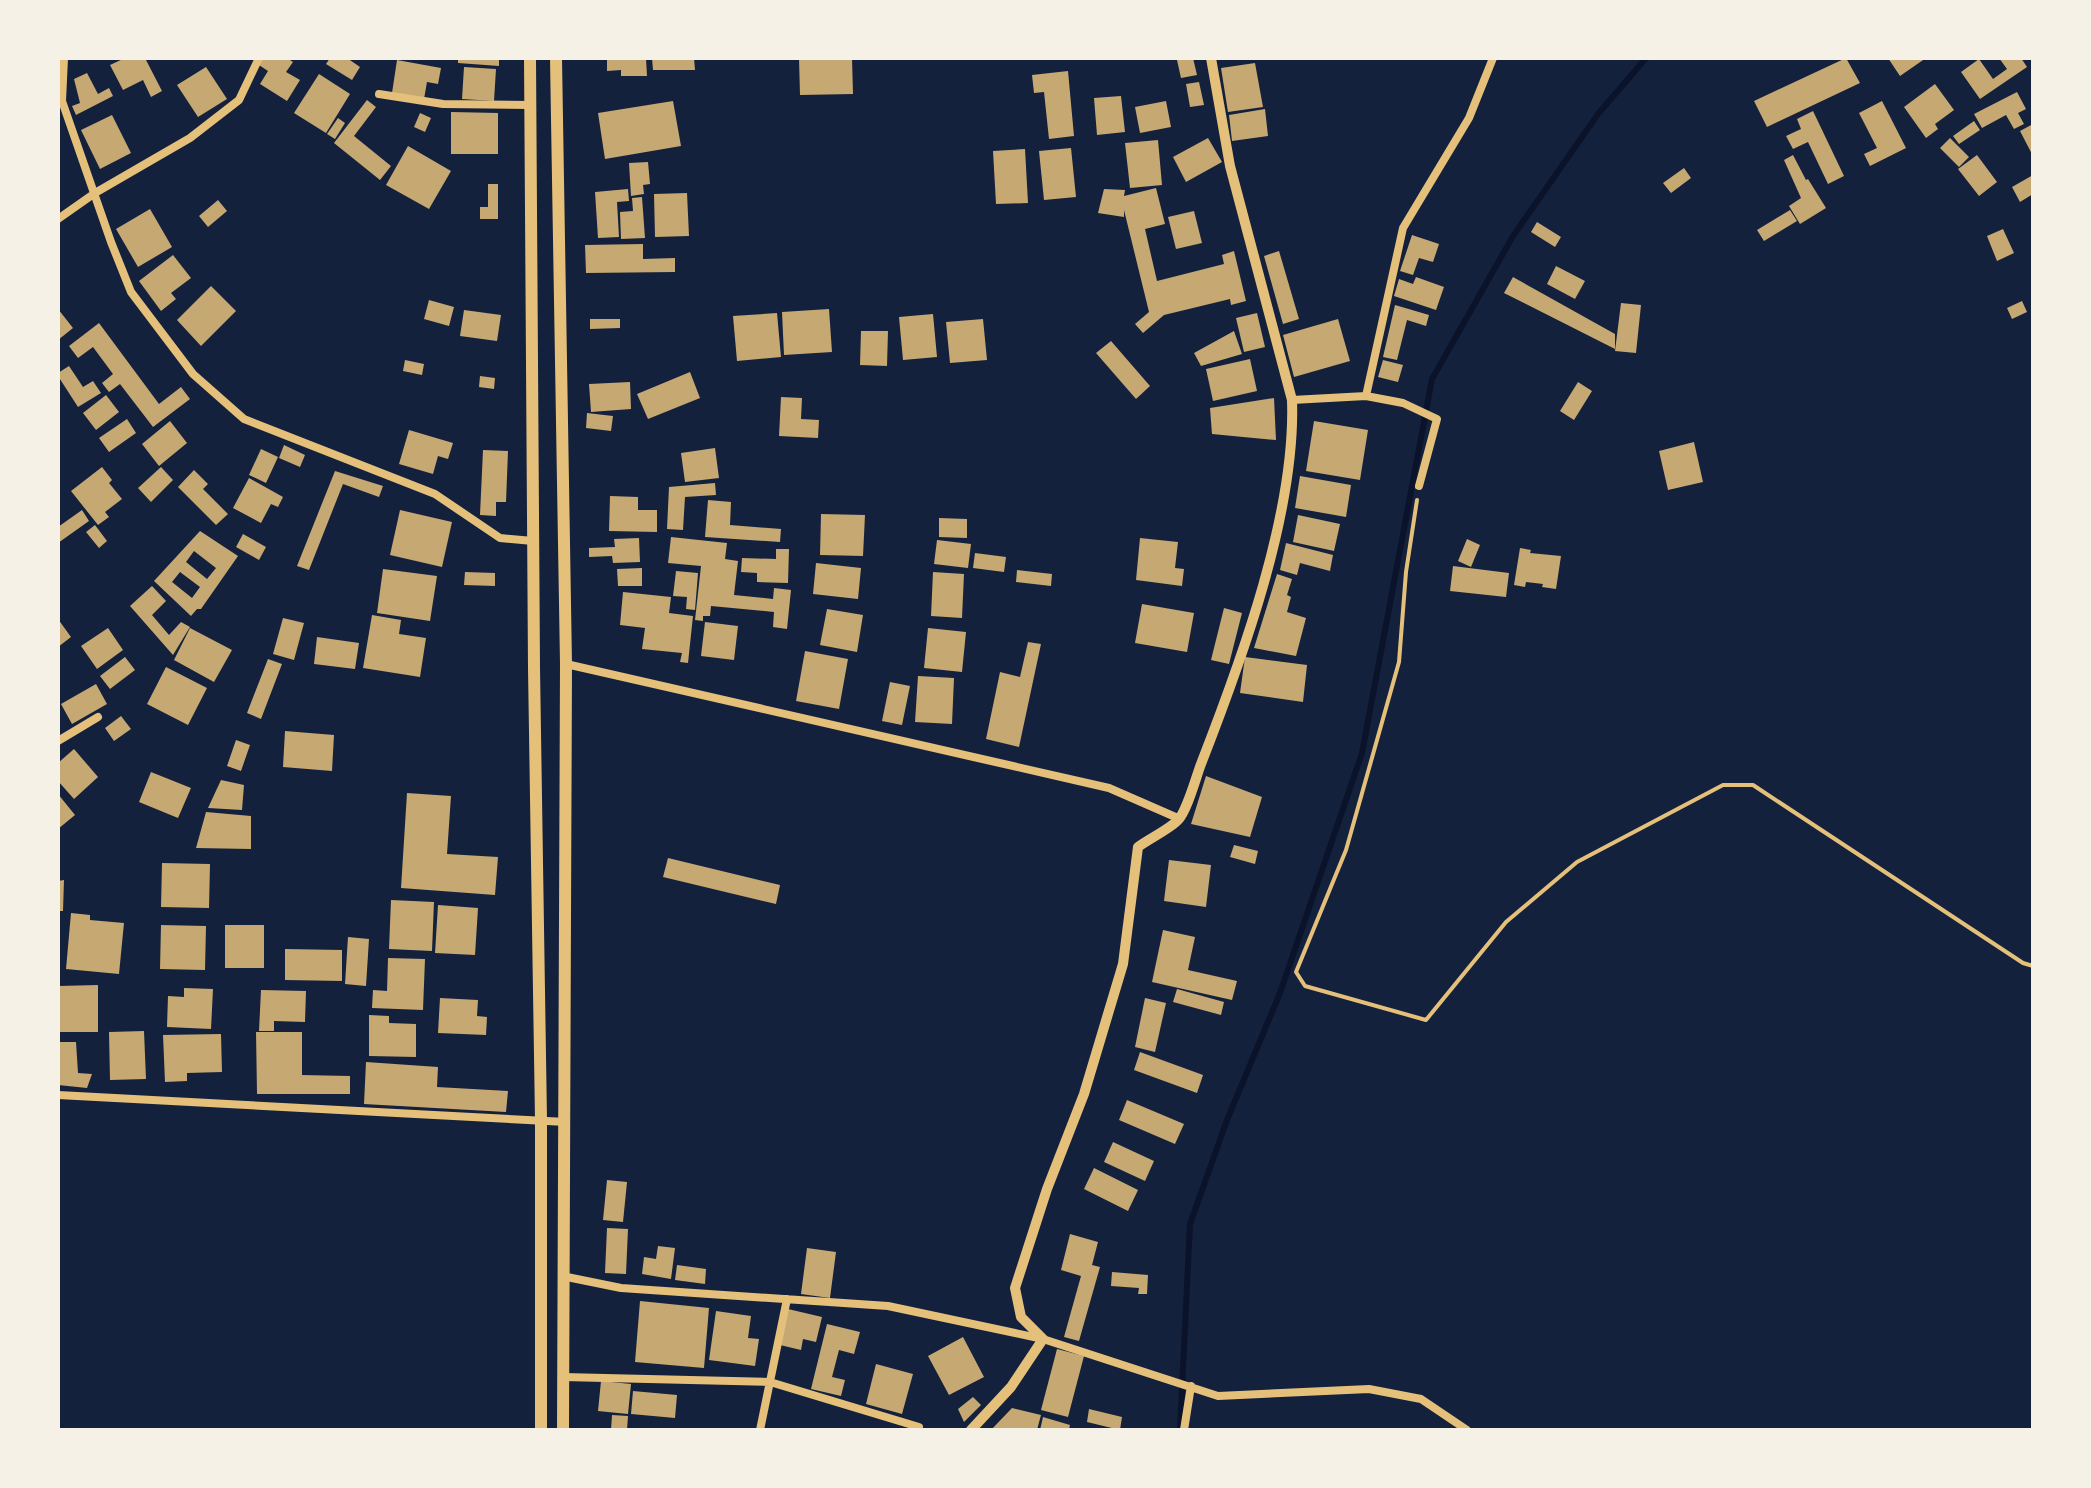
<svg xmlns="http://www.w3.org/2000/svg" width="2091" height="1488" viewBox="0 0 2091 1488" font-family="Manrope,sans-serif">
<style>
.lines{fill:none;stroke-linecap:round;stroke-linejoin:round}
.stream{stroke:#0b132b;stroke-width:6}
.building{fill:#c6a872;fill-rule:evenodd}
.path{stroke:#e5c07b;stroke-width:4}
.minor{stroke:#e5c07b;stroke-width:8}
.tertiary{stroke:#e5c07b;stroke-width:10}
.secondary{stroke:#e5c07b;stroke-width:12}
</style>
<rect width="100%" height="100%" fill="#14213d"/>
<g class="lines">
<!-- stream -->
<path class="stream" d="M1180,1430L1190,1224L1227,1120L1280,993L1362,753L1432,379L1513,236L1598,114L1646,58"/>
</g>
<!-- building -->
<path class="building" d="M125,58H145L162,91L151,97L143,80L123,90L110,65Z
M263,58H287L293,62L286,72L300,80L287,101L260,84L268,71L259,65Z
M330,58H347L360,67L352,80L326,64Z
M458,58H499V66L458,63Z
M607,58H646L647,76H621V70L607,71Z
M652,58H694L695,70H653Z
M799,58H852L853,94L800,95Z
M1193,58L1197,75L1181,78L1177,60Z
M1846,58L1860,83L1767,127L1754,101Z
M1888,58H1926L1900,76Z
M1999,58H2021L2027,67L1980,99L1961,72L1979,59L1993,79L2007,69Z
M397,60L441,68L438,84L427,82L424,99L392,93Z
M1255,63L1263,107L1228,112L1221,68Z
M206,67L227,99L198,117L177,85Z
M464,67L496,69L494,101L462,99Z
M1068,71L1074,136L1049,139L1044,92L1034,93L1032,75Z
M87,73L98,94L109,88L113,96L76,115L72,106L80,103L74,79Z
M319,74L350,94L326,133L294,113Z
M1199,82L1204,105L1190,107L1186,84Z
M1935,84L1954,110L1935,124L1938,129L1926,138L1904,107Z
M2017,92L2026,109L2018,113L2024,124L2014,129L2006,115L1982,128L1974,114Z
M1121,96L1125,132L1097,135L1094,98Z
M367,100L376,107L354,136L391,166L380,180L334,143Z
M673,101L681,146L605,159L598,113Z
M1166,101L1171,127L1140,133L1135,107Z
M1882,101L1906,148L1870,166L1864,154L1877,148L1859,113Z
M1265,109L1268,136L1232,141L1229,115Z
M1813,111L1844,176L1828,184L1808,142L1793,149L1786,136L1801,129L1797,119Z
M451,112L498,113V154H451Z
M420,113L431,118L425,132L414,127Z
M112,115L131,153L100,169L81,130Z
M338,118L345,123L335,139L327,134Z
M1974,121L1980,130L1959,144L1953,136Z
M2033,124V156L2020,131Z
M1208,138L1222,162L1186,182L1173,157Z
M1950,138L1969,157L1959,167L1940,148Z
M1158,140L1162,185L1130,188L1125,143Z
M408,146L451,171L429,209L386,185Z
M1071,148L1076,197L1044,200L1039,151Z
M1025,149L1028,203L996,204L993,151Z
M1793,155L1806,180L1808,179L1826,208L1800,224L1789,206L1801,198L1784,160Z
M1977,155L1997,182L1979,196L1958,169Z
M648,162L650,184L643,185L644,194L631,196L629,163Z
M1684,168L1691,178L1671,193L1663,183Z
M2033,175V194L2020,202L2012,187Z
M488,184H498V219H480V207H488Z
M1156,188L1165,224L1145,229L1157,281L1224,264L1222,255L1234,251L1246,301L1231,305L1230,299L1164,315L1143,333L1135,324L1149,312L1124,210V217L1098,213L1104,189L1125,190L1124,196Z
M628,189L629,201L617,202L619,237L598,238L595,192Z
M687,193L689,236L655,237L654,194Z
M642,197L645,238L621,239L620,212L633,211L632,198Z
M218,200L227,211L208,227L199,216Z
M150,209L172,247L138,267L116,229Z
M1790,210L1797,221L1764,241L1757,230Z
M1194,211L1202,243L1176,249L1168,217Z
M1537,222L1561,237L1555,247L1531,232Z
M2003,229L2014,253L1997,261L1987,236Z
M1412,235L1439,244L1433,262L1419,258L1413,275L1400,271Z
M643,244V259L675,258V272L586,273L585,245Z
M1279,251L1299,319L1283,324L1264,256Z
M173,255L191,278L171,293L176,299L161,311L139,281Z
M1556,266L1585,281L1575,299L1547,284Z
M1416,277L1444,287L1436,310L1394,296L1399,279L1413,284Z
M1513,277L1615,334V349L1504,293Z
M211,286L236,311L201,346L177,320Z
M429,300L454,307L449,326L424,319Z
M2022,301L2027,312L2012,319L2007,308Z
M1621,303L1641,305L1636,353L1615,351Z
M1395,305L1429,315L1426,326L1407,320L1397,360L1383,357Z
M58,309L73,328L58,340Z
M829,309L832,352L784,355L782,312Z
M464,310L501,315L497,341L460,336Z
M777,313L781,357L737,361L733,316Z
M1257,313L1265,347L1244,352L1236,318Z
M933,314L937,357L903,360L899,317Z
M590,319H620V328L590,329Z
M983,319L987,360L950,363L946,322Z
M1338,319L1350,361L1294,377L1283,335Z
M99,323L159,404L181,387L190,399L153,427L120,384L109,392L102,383L113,374L93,347L78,358L69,346Z
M861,331H888L887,366L860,365Z
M1234,331L1242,354L1201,366L1194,353Z
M1111,341L1150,386L1136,399L1096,353Z
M1250,359L1257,391L1213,401L1206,369Z
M405,360L424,364L422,375L403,371Z
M1383,360L1403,365L1398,382L1378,377Z
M69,366L83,387L93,381L101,393L78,407L58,376V373Z
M690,372L700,398L648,419L637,394Z
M480,376L495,378L494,389L479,387Z
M630,382L631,409L591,412L589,384Z
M1578,382L1592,391L1574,420L1560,411Z
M106,395L119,412L96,430L83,413Z
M781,397L802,398L801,419L819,420L818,438L779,436Z
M1274,398L1276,440L1212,434L1210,408Z
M587,413L613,416L611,431L586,428Z
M127,419L136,433L109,452L99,438Z
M170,421L187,443L159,466L142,444Z
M1314,421L1368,430L1360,480L1306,471Z
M409,430L453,443L448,459L438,456L433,474L399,464Z
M1694,442L1703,482L1668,490L1659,451Z
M284,445L305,455L300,467L279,458Z
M715,448L719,478L685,482L681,453Z
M261,449L278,457L266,483L249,475Z
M483,450L508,451L506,502H496V516L480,515Z
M102,467L112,480L109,483L122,499L105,512L109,517L98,525L71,491Z
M161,467L173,480L151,502L138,488Z
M194,470L208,484L203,489L228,514L216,525L178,487Z
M335,471L383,486L379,497L343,484L309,570L297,566Z
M1300,476L1351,485L1346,517L1295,508Z
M249,478L283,497L278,507L271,504L261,523L233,508Z
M715,483L716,495L685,497L683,530L667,529L669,487Z
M610,496L638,497V510H657V532L609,531Z
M708,500L731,502L730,525L781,529L780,542L705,537Z
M82,510L89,521L58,543V527Z
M400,510L452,522L442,567L390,555Z
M821,514L865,515L863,556L820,555Z
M1298,515L1340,524L1334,551L1293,542Z
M939,518L967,519V538L939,537Z
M95,525L107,541L99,548L86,532Z
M200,531L238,556L201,609H197L191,616L154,581ZM194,551L216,568L207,579L186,562ZM180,572L200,587L192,598L172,582Z
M243,534L266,547L259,560L236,547Z
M671,537L727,543L725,559L738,561L734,595L773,599L774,588L791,590L787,629L773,627L774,612L711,606L710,616H703V621L695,620L701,566L668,563Z
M639,538L640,562L613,563L612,556L589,557V548L615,547L614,539Z
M1140,538L1178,542L1175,568L1184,569L1182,586L1136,580Z
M1467,539L1480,545L1471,567L1458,561Z
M937,540L971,544L968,568L934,564Z
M1286,543L1333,555L1330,571L1300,563L1297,575L1280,570Z
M1520,548L1531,550L1530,553L1561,556L1556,589L1542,587L1543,584L1526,582L1525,587L1514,585Z
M776,549H789L788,583L757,582V573L741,572L742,558L776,559Z
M975,553L1006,557L1004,572L973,568Z
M816,563L861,568L858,599L813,594Z
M1453,566L1509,573L1506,597L1450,591Z
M642,568V586H618L617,569Z
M383,569L437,576L430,621L377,613Z
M1017,570L1052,574L1051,586L1016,582Z
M676,571L698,573L695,610L686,609L687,597L673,596Z
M465,572L495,573V586L464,585Z
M933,572L964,574L962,618L931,616Z
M1277,574L1292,579L1287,595L1291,597L1287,612L1306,618L1296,656L1254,648Z
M152,586L166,601L152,615L169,635L181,622L190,627L173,655L130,606Z
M623,592L671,597L669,613L693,616L688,663L680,662L682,653L642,649L645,628L620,625Z
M1142,604L1194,613L1187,652L1135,643Z
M1224,608L1242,613L1229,664L1211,660Z
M827,609L863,615L857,652L820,645Z
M372,615L401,620L399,634L426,638L420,677L363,668Z
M283,618L304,623L294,660L273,654Z
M58,619L71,637L58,647Z
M705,622L738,626L734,660L701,656Z
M108,628L123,650L97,669L81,646Z
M190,628L232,650L214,682L174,660Z
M928,628L966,632L962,672L924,668Z
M317,637L359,643L355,669L314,664Z
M1028,642L1041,644L1019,747L986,739L1000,672L1020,677Z
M805,651L848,659L839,709L796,701Z
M125,657L135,670L110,689L100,676Z
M1245,657L1307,665L1303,702L1240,693Z
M268,659L282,664L261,719L247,713Z
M166,667L207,688L188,725L147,704Z
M918,676L954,678L952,724L915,722Z
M890,682L910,686L902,725L882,721Z
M96,684L107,704L72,724L61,704Z
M121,716L131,729L114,741L105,728Z
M285,731L334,735L332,771L283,767Z
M236,740L250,745L241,771L227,766Z
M74,749L98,777L74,799L58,781V763Z
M151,772L191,788L178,818L139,802Z
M1206,776L1262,797L1250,837L1191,824Z
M221,780L244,785L242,810L208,808Z
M407,793L451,796L447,854L498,857L495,895L401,888Z
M58,794L75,815L58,829Z
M206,812L251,816V849L196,848Z
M1234,845L1258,851L1255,864L1230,857Z
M668,858L780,885L776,904L663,877Z
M1169,860L1211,865L1206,907L1164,901Z
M162,863L210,864L209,908L161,907Z
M64,880L63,911H58V881Z
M391,900L434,902L432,951L389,949Z
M438,905L478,908L475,955L435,953Z
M71,913L90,915V920L124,923L119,974L66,969Z
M161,925L206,926L205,970L160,969Z
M225,925H264V968H225Z
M1163,930L1195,937L1188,970L1237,981L1232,1000L1152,982Z
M348,937L369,939L366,986L345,984Z
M285,949L342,950V981L285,980Z
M388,958L425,959L423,1010L372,1008L373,990L387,991Z
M98,985V1032H58V986Z
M184,988L213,989L211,1029L167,1027L168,996L184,997Z
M1177,989L1224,1002L1221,1015L1173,1002Z
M261,990L306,991L305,1022L274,1021V1031H259Z
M440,998L478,1000L477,1016L487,1017L486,1035L438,1033Z
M1145,998L1166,1003L1155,1052L1135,1047Z
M369,1015L389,1016V1023L416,1024V1057L369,1056Z
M144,1031L146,1079L110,1080L109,1032Z
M256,1032H302V1075L350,1076V1094H257Z
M221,1034L222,1072L187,1073V1081L165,1082L163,1035Z
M58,1042H76L78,1073L92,1074L87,1088L58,1085Z
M1140,1052L1203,1075L1197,1093L1134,1070Z
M366,1062L438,1067L437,1087L508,1091L506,1112L364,1104Z
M1127,1100L1184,1124L1175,1144L1119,1120Z
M1113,1142L1154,1161L1145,1181L1104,1162Z
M1094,1168L1138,1190L1128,1211L1084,1189Z
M607,1180L627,1182L623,1222L603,1220Z
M607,1228L628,1229L626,1274L605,1273Z
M1070,1234L1098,1242L1092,1265L1100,1267L1079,1341L1064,1337L1081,1276L1061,1270Z
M658,1246L675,1248L671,1279L642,1274L644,1257L656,1259Z
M807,1248L836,1252L830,1298L801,1294Z
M677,1265L706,1269L705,1284L675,1280Z
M1112,1272L1148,1275L1147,1294H1138L1139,1288L1111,1286Z
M640,1301L709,1308L704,1368L635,1362Z
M788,1309L822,1317L816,1342L803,1339L801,1350L780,1345Z
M716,1311L751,1316L748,1338L759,1339L755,1366L709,1360Z
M827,1324L860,1332L854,1354L839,1350L832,1377L845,1380L841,1396L811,1389Z
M963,1337L984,1377L949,1395L928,1356Z
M1057,1349L1084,1356L1068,1417L1041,1410Z
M876,1364L913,1374L902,1414L866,1404Z
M601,1381L631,1384L628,1414L598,1411Z
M633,1391L677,1395L675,1418L631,1414Z
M973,1397L981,1405L964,1422L958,1409Z
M1012,1408L1041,1415L1037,1430H991Z
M1089,1409L1122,1417L1120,1430L1087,1422Z
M612,1415L628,1416L627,1430H611Z
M1043,1417L1070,1425L1069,1430H1040Z"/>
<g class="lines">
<!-- path -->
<path class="path" d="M1417,500L1406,572L1399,662L1346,850L1296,972L1305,986L1426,1020L1506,922L1577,862L1723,785H1753L2023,963L2033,966"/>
<!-- minor -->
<path class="minor" d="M64,58L62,101L111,242L131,292L193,374L244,419L435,494L500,538L533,541
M379,94L443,104L530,105
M58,219L95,193L190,138L239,100L259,58
M1366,396L1403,403L1437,419L1419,486
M1292,400L1366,396L1403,228L1469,118L1493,58
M566,664L1109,788L1180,819
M58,741L98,717
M58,1095L566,1122
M562,1276L621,1288L888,1306L1043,1339L1218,1396L1369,1389L1421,1399L1467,1430
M563,1377L770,1382L919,1427
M760,1430L787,1299
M1184,1430L1191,1386"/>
<!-- tertiary -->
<path class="tertiary" d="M971,1430L1011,1387L1043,1339L1021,1317L1015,1288L1047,1189L1084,1094L1123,964L1138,847C1149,839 1171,828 1178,820C1187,811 1196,777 1201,764C1242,659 1296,512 1292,400L1230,166L1211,58"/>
<!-- secondary -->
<path class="secondary" d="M530,58L534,668L541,1120V1430
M556,58L566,664L563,1430"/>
</g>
<!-- border -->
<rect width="2091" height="1488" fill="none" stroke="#f6f1e7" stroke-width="120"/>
</svg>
